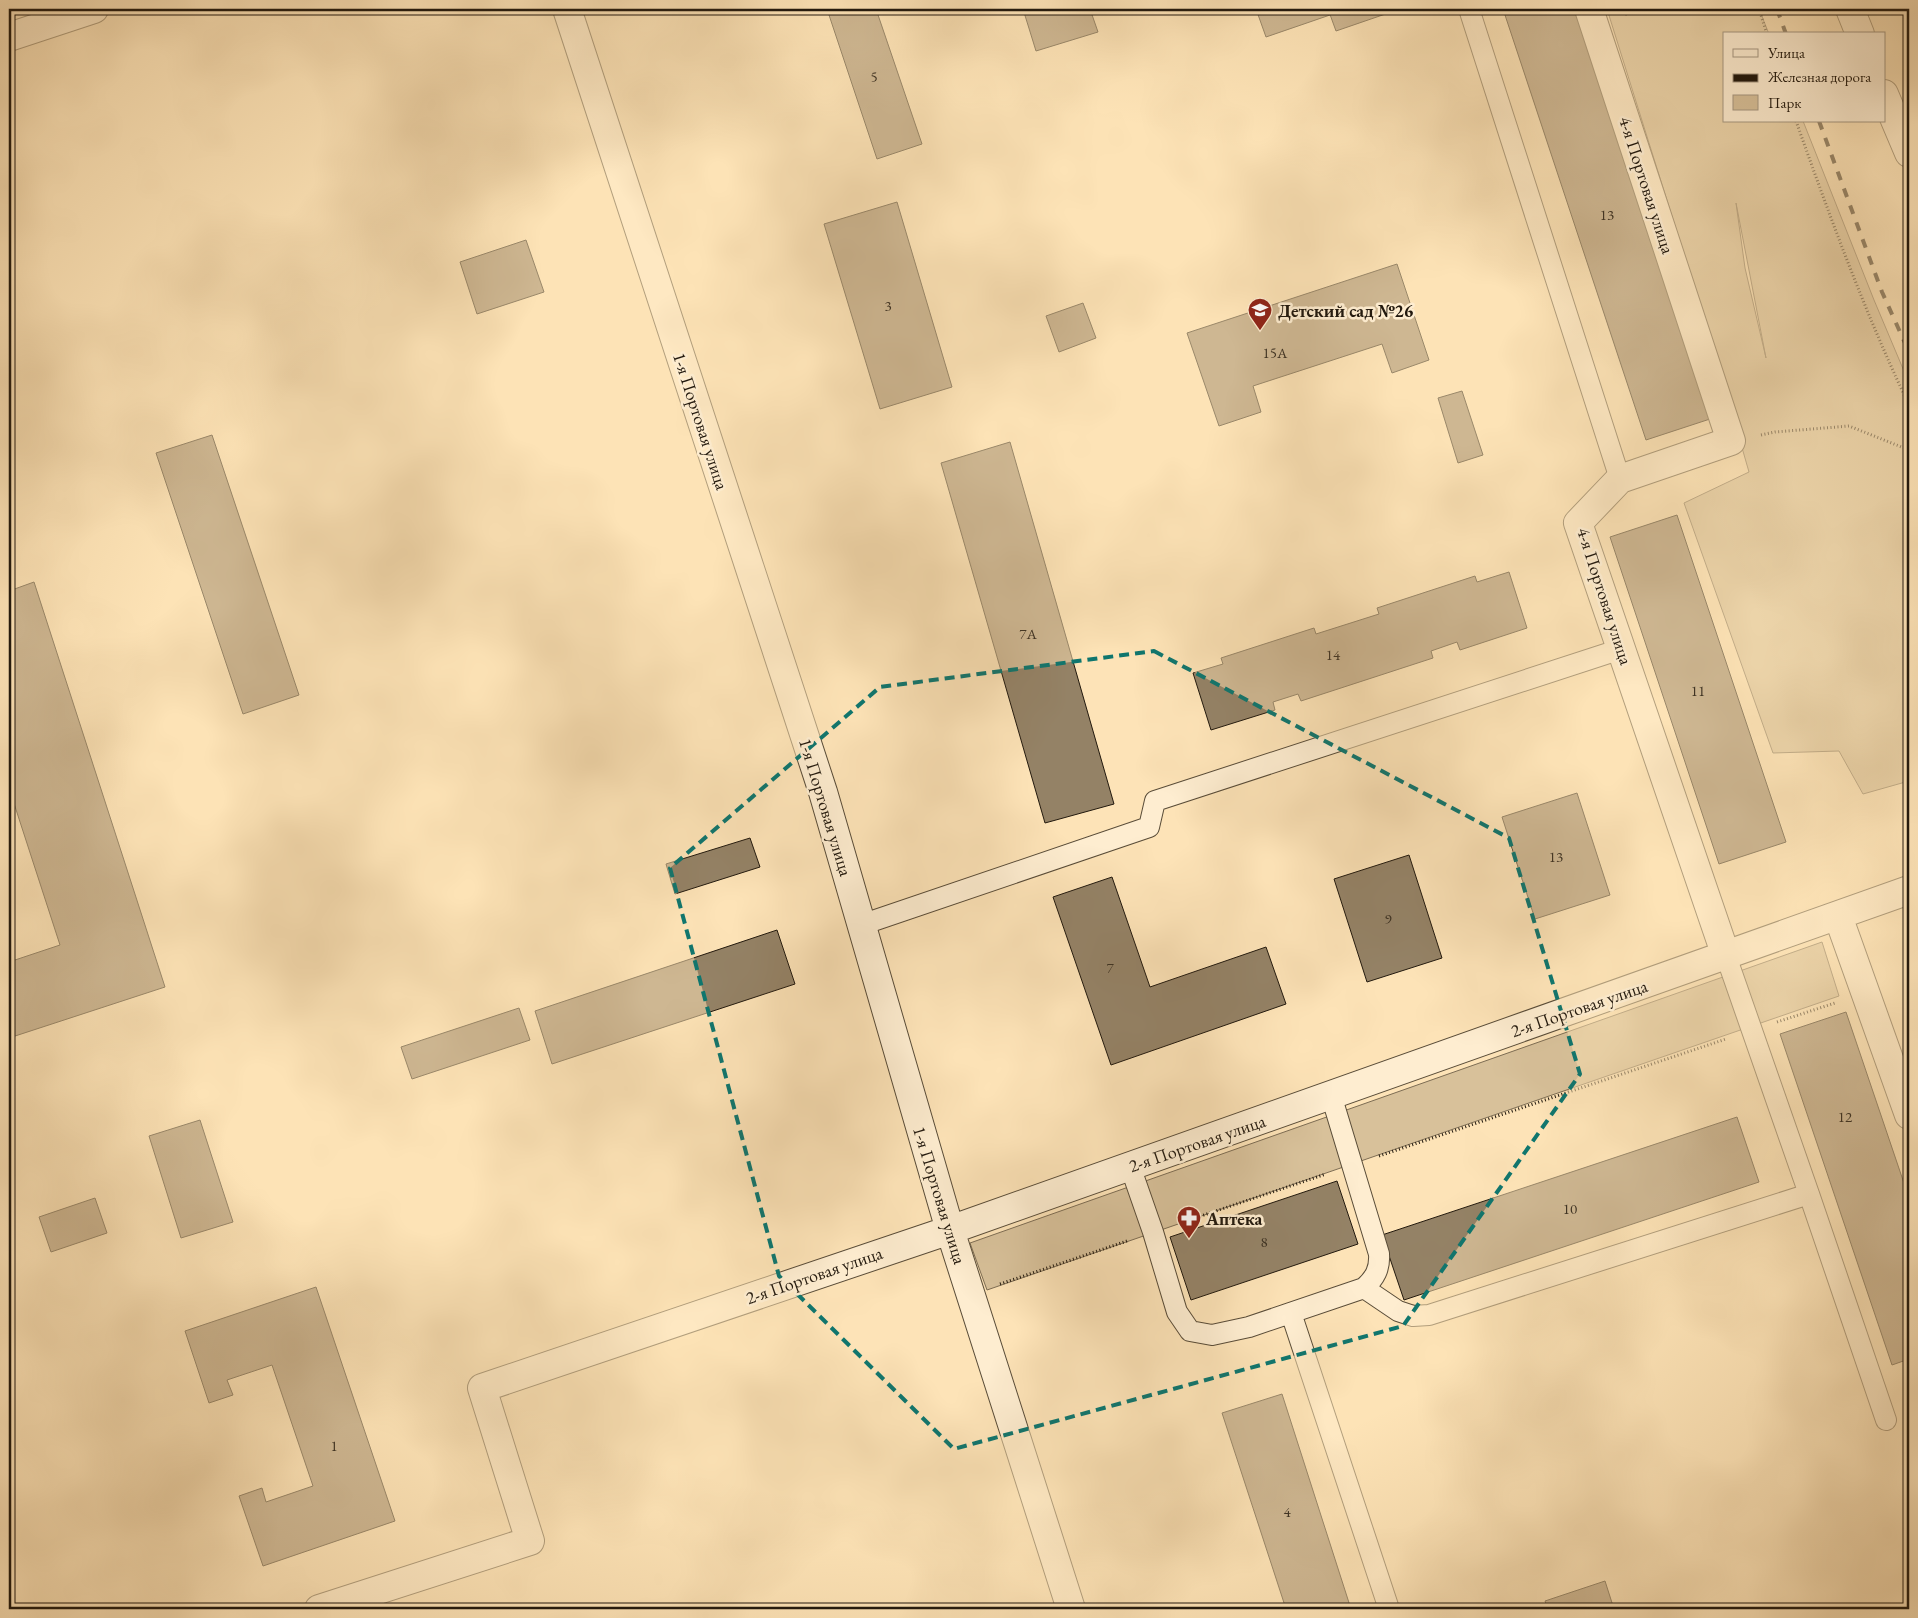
<svg xmlns="http://www.w3.org/2000/svg" width="1918" height="1618" viewBox="0 0 1918 1618" font-family="'EB Garamond',serif">
<style>
.green{fill:#d8c19a;stroke:#7d6d54;fill-rule:evenodd}
.building{fill:#948266;stroke:#22190e}
.lines{fill:none;stroke-linecap:round;stroke-linejoin:round}
.service-casing{stroke:#594c38;stroke-width:22}
.minor-casing{stroke:#594c38;stroke-width:30}
.tertiary-casing{stroke:#594c38;stroke-width:30}
.path{stroke:#22190e;stroke-width:3;stroke-dasharray:1 2.5;stroke-linecap:butt}
.service{stroke:#feedd0;stroke-width:20}
.minor{stroke:#feedd0;stroke-width:28}
.tertiary{stroke:#feedd0;stroke-width:28}
.rail{stroke:#22190e;stroke-width:4;stroke-dasharray:9 9;stroke-linecap:butt}
.marked{fill:none;stroke:#0f766e;stroke-width:4;stroke-dasharray:10 6;stroke-linejoin:round}
.labels{text-anchor:middle;dominant-baseline:central;stroke-width:5;stroke-linejoin:round;paint-order:stroke}
.number-label{font-size:15px;fill:#3e3324}
.street-label{font-size:18px;fill:#22190e;stroke:#feedd0}
.poi-label{font-size:18px;font-weight:bold;fill:#22190e;stroke:#feedd0;text-anchor:start}
</style>
<rect width="100%" height="100%" fill="#fde3b7"/>
<filter id="stains"><feTurbulence type="fractalNoise" baseFrequency=".004" numOctaves="4"/><feColorMatrix values="0 0 0 0 .2 0 0 0 0 .09 0 0 0 0 .02 0 0 0 .5 -.17"/></filter>
<radialGradient id="worn" r=".72"><stop offset=".6" stop-color="#630" stop-opacity="0"/><stop offset="1" stop-color="#630" stop-opacity=".3"/></radialGradient>
<!-- green -->
<path class="green" d="M1607,9H1759L1769,34H1724V121H1803L1874,300L1909,383V781L1863,794L1839,751L1773,753L1684,503L1749,472L1713,347ZM1736,203L1766,358L1745,268Z
M1822,942L1839,996L987,1290L970,1243Z"/>
<!-- building -->
<path class="building" d="M827,9H876L922,144L877,159Z
M1023,9H1090L1098,32L1036,51Z
M1256,9H1328L1330,15L1266,37Z
M1328,9H1400L1336,31Z
M1503,9H1575L1710,419L1646,440Z
M897,202L952,387L880,409L824,224Z
M526,240L544,292L477,314L460,262Z
M1397,264L1429,360L1392,373L1382,344L1253,386L1261,412L1219,426L1187,333Z
M1083,303L1096,338L1059,352L1046,316Z
M1462,391L1483,455L1458,463L1438,398Z
M212,435L299,695L243,714L156,453Z
M1010,442L1114,804L1045,823L941,463Z
M1677,515L1786,842L1719,864L1610,537Z
M1509,572L1527,628L1460,650L1457,642L1431,651L1433,658L1301,701L1298,694L1273,702L1275,710L1211,730L1193,673L1223,664L1221,658L1314,628L1316,634L1379,614L1377,608L1475,576L1477,582Z
M34,582L165,987L9,1038V962L60,945L9,788V591Z
M1577,793L1610,895L1535,919L1502,817Z
M750,838L760,867L675,894L666,864Z
M1409,855L1442,958L1367,982L1334,879Z
M1112,877L1150,987L1266,947L1286,1004L1111,1065L1053,897Z
M777,930L795,984L552,1064L535,1011Z
M519,1008L530,1040L412,1079L401,1047Z
M1846,1012L1909,1198V1359L1892,1365L1780,1034Z
M1737,1117L1759,1182L1404,1300L1382,1235Z
M200,1120L233,1222L181,1238L149,1136Z
M1337,1181L1358,1244L1191,1300L1170,1237Z
M95,1198L107,1233L51,1252L39,1217Z
M316,1287L395,1521L263,1566L239,1496L262,1488L266,1502L313,1486L272,1365L227,1380L233,1395L209,1403L185,1331Z
M1282,1394L1351,1609H1286L1222,1413Z
M1605,1581L1614,1609H1548L1545,1601Z"/>
<g class="lines">
<defs>
<path id="service" d="M1469,9L1620,479
M861,925L1149,827L1155,801L1621,649
M1130,1166L1153,1232L1177,1312L1190,1331L1212,1335L1249,1327L1364,1288C1375,1278 1380,1269 1379,1254L1331,1095
M1809,1194L1886,1420
M1364,1288L1398,1311L1413,1316L1429,1315L1809,1194L1726,956
M1291,1313L1389,1609"/>
<path id="minor" d="M567,9L823,792L950,1230L1071,1609
M1589,9L1731,441L1620,479L1578,523L1726,956
M9,37L94,9
M1838,916L1909,1115
M319,1609L530,1541L482,1388L950,1230L1909,890"/>
<path id="tertiary" d="M1850,9L1860,34
M1884,94L1909,153"/>
</defs>
<!-- service casing -->
<use href="#service" class="service-casing"/>
<!-- minor casing -->
<use href="#minor" class="minor-casing"/>
<!-- tertiary casing -->
<use href="#tertiary" class="tertiary-casing"/>
<!-- path -->
<path class="path" d="M1759,9L1767,34
M1625,15L1629,9
M1796,121C1830,217 1865,313 1909,405
M1761,435L1775,432L1849,426L1909,450
M1777,1022L1835,1003
M1379,1156L1726,1039
M1180,1223L1326,1174
M1000,1284L1127,1241"/>
<!-- service -->
<use href="#service" class="service"/>
<!-- minor -->
<use href="#minor" class="minor"/>
<!-- tertiary -->
<use href="#tertiary" class="tertiary"/>
<!-- rail -->
<path class="rail" d="M1777,9L1786,34
M1819,121L1882,292L1909,352"/>
</g>
<!-- marked area -->
<path d="M0 0H1918V1618H0ZM1154,651L1509,838L1580,1074L1403,1326L954,1449L779,1276L670,868L880,687Z" fill="#fde3b7" fill-opacity=".55" fill-rule="evenodd"/>
<path class="marked" d="M1154,651L1509,838L1580,1074L1403,1326L954,1449L779,1276L670,868L880,687Z"/>
<!-- icons -->
<defs>
<symbol id="school-pin" viewBox="-11 -11 22 30"><path d="M0 17L-7.5 6A9.5 9.5 0 1 1 7.5 6Z" fill="#8f2418" stroke="#feedd0"/><path d="M0-5L7-2L0 1L-7-2ZM-4 1L0 2.5L4 1V4Q0 6-4 4Z" fill="#fff"/></symbol>
<symbol id="pharmacy-pin" viewBox="-11 -11 22 30"><path d="M0 17L-7.5 6A9.5 9.5 0 1 1 7.5 6Z" fill="#8f2418" stroke="#feedd0"/><path d="M-2-6h4v4h4v4h-4v4h-4v-4h-4v-4h4Z" fill="#fff"/></symbol>
</defs>
<g fill-rule="evenodd">
<use href="#school-pin" x="1246" y="296" width="28" height="38"/>
<use href="#pharmacy-pin" x="1175" y="1204" width="28" height="38"/>
</g>
<g class="labels">
<!-- number labels -->
<g class="number-label">
<text x="874" y="76">5</text>
<text x="1607" y="214">13</text>
<text x="888" y="305">3</text>
<text x="1275" y="352">15А</text>
<text x="1028" y="633">7А</text>
<text x="1333" y="654">14</text>
<text x="1698" y="690">11</text>
<text x="1556" y="856">13</text>
<text x="1388" y="918">9</text>
<text x="1110" y="967">7</text>
<text x="1845" y="1116">12</text>
<text x="1570" y="1208">10</text>
<text x="1264" y="1241">8</text>
<text x="334" y="1445">1</text>
<text x="1287" y="1511">4</text>
</g>
<!-- street labels -->
<g class="street-label">
<text transform="translate(1647 185) rotate(72)">4-я Портовая улица</text>
<text transform="translate(701 421) rotate(72)">1-я Портовая улица</text>
<text transform="translate(1605 596) rotate(72)">4-я Портовая улица</text>
<text transform="translate(826 807) rotate(73)">1-я Портовая улица</text>
<text transform="translate(1579 1008) rotate(-19)">2-я Портовая улица</text>
<text transform="translate(1197 1143) rotate(-19)">2-я Портовая улица</text>
<text transform="translate(940 1195) rotate(73)">1-я Портовая улица</text>
<text transform="translate(814 1275) rotate(-19)">2-я Портовая улица</text>
</g>
<!-- poi labels -->
<g class="poi-label">
<text x="1278" y="310">Детский сад №26</text>
<text x="1206" y="1218">Аптека</text>
</g>
</g>
<!-- margin -->
<rect width="1918" height="1618" fill="none" stroke="#fde3b7" stroke-width="30"/>
<rect x="10" y="10" width="1898" height="1598" fill="none" stroke="#22190e" stroke-width="2.5"/>
<rect x="15" y="15" width="1888" height="1588" fill="none" stroke="#22190e"/>
<!-- legend -->
<rect x="1723" y="32" width="162" height="90" fill="#feedd0" stroke="#a69882"/>
<rect x="1733" y="49" width="25" height="8" fill="#feedd0" stroke="#a69882"/>
<text x="1768" y="58" font-size="15" fill="#22190e">Улица</text>
<rect x="1733" y="74" width="25" height="8" fill="#22190e" stroke="#a69882"/>
<text x="1768" y="82" font-size="15" fill="#22190e">Железная дорога</text>
<rect x="1733" y="95" width="25" height="15" fill="#d8c19a" stroke="#a69882"/>
<text x="1768" y="108" font-size="15" fill="#22190e">Парк</text>
<rect width="100%" height="100%" filter="url(#stains)"/>
<rect width="100%" height="100%" fill="url(#worn)"/>
</svg>
